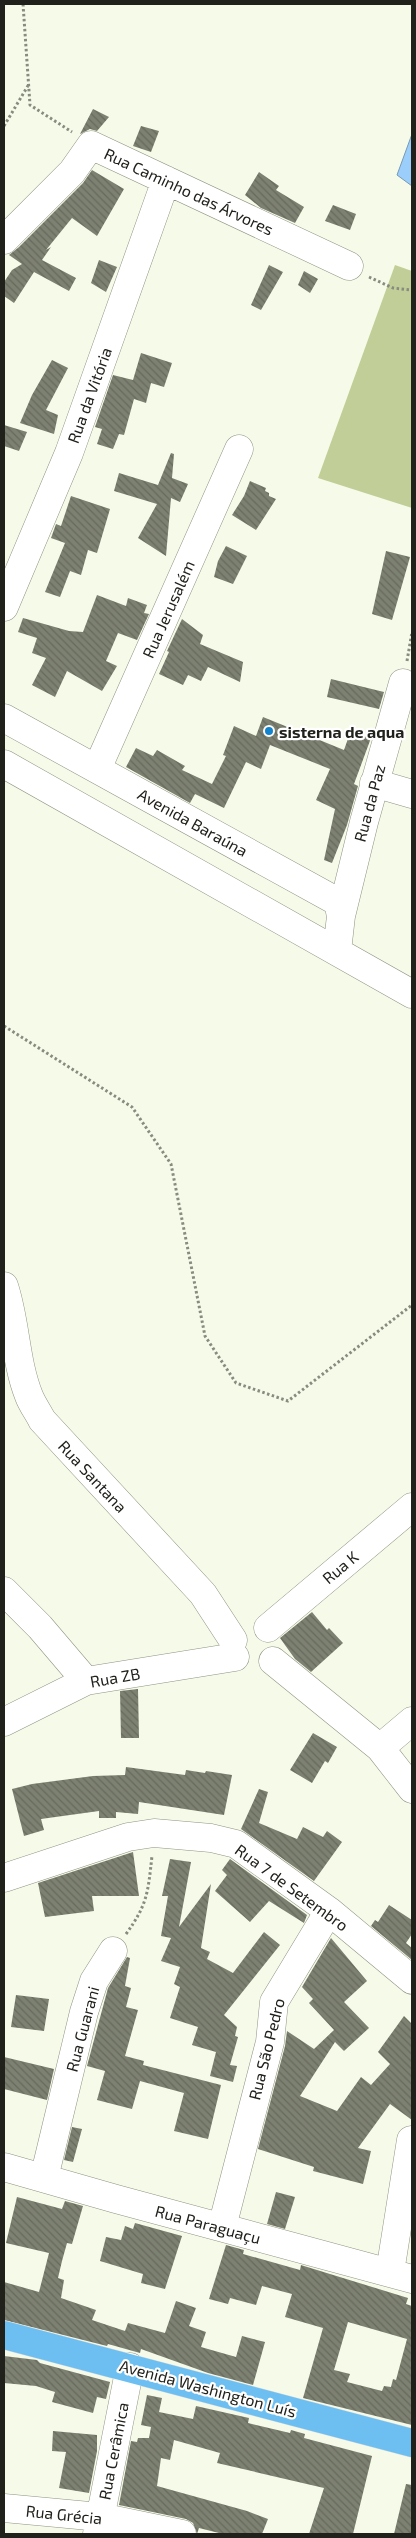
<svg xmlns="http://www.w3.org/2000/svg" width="416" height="2538" viewBox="0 0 416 2538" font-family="'Exo 2',sans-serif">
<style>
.pitch{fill:#c2ce98}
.water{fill:#9bcefb;stroke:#769ab8}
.building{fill:url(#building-back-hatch);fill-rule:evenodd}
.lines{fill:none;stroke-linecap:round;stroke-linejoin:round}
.minor-casing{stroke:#8f9383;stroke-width:29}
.major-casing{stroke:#e0e0df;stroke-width:29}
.path{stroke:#888b7f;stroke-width:3;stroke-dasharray:2.5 2.5;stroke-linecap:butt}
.minor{stroke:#fff;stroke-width:28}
.major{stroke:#6dbff2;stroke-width:28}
.poi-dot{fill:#1383cc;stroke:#fff;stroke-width:2}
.labels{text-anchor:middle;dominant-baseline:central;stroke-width:4.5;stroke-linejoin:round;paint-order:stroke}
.street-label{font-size:16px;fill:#20211b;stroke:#fff}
.poi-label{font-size:16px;font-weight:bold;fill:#20211b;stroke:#fff;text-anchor:start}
</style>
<defs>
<pattern id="building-back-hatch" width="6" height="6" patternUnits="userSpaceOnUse" patternTransform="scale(1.25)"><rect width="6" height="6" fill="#7d8171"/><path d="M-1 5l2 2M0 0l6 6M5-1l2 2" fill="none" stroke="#66695c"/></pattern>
</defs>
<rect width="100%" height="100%" fill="#f6fbe9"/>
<!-- pitch -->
<path class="pitch" d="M395,265L412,271V508L318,478Z"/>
<!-- water -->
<path class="water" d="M412,134V186L397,175Z"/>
<!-- building -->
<path class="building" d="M93,109L109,117L97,131L90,129L80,134Z
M141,126L159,131L151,152L133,146Z
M92,170L124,189L97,236L72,218L46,250L51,247L42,260L76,278L69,291L34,272L14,303L4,296V282L12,270L22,264L9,255L19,247L83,183Z
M259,172L279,186L276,190L304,207L295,223L261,208L245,195Z
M333,205L356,214L350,230L325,221Z
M99,260L117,267L106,292L91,283Z
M269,265L283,272L261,310L251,305Z
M304,271L318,279L310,293L298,285Z
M141,353L172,363L164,387L151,383L146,403L134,399L124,435L119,434L113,449L97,444L102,429L95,427L113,375L133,380Z
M52,360L68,368L46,410L58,415L54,434L20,423L32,395Z
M4,425L27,432L19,451L4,446Z
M171,453L174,454L172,478L188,484L180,502L171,498L166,556L138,538L157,504L114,491L119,473L158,485Z
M250,481L266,488L265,491L269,493V496L276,499L256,530L232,515L244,496Z
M71,496L110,509L97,553L88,550L81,575L70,571L60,597L45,592L65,543L51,538L56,524L61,526Z
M226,546L247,556L233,584L214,577L218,561Z
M386,551L410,557L392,620L372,614Z
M97,595L126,606L128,598L147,605L144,613L149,614L137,640L118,633L106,661L117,666L102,691L67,671L55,697L32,685L46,658L32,653L37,638L18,632L23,618L69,631L83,632Z
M182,619L203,635L200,644L243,662L240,682L208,667L201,681L188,675L183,685L159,674L169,652L167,651Z
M331,679L384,692L379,709L327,697Z
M263,717L344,750L350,733L371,738L354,784L358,786L347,825L332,863L324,860L335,809L316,800L330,769L270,745L261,769L246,762L224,808L195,794L190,803L126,767L136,748L153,756L157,750L185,766L182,770L212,784L226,756L223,755L234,726L256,736Z
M312,1612L327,1630L329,1628L343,1643L311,1672L295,1659L280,1638Z
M138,1689L139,1738H121L120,1691Z
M313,1733L337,1747L328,1763L325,1761L312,1783L290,1770Z
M126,1767L185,1775L186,1770L205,1773L206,1771L232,1775L224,1815L139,1802L138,1814L116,1812V1818H99V1811L41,1819L44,1830L24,1836L12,1789L32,1784L93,1776L125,1775Z
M259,1789L268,1792L259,1823L297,1839L303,1827L323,1837L327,1831L342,1842L314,1881L241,1829Z
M133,1852L139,1896H92L94,1911L45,1917L38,1883Z
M170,1859L191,1862L179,1927L211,1884L201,1948L210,1952L207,1959L233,1973L264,1932L280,1945L224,2015L237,2027L235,2036L238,2037L230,2065L237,2066L233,2082L210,2076L216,2052L192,2045L198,2027L170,2018L180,1987L174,1984L180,1967L161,1961L171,1938L161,1936L168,1896H162Z
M230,1859L307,1915L304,1923L269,1901L250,1922L215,1891L227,1875L222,1870Z
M389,1905L412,1920V1934L406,1943L412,1948V1960L371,1926L375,1920L378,1922Z
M331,1938L367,1981L344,2002L369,2028L344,2051L335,2042L300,2096L337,2111L361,2077L371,2085L390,2064L378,2052L404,2016L412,2024V2120L390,2104L358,2148L371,2151L363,2184L313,2171L314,2167L258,2149L285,2046L287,2031L314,2049L334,2030L309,2003L313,1999L302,1987Z
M127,1957L130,1958L125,1986L131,1988L126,2007L138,2010L125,2056L144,2061L143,2065L221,2085L208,2139L174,2131L184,2093L140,2081L132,2109L97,2100L105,2071L87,2066L108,1988Z
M16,1995L49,1999L44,2031L11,2027Z
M4,2057L54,2069L47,2100L4,2089Z
M72,2127L82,2129L73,2162L64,2160Z
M276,2192L295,2197L285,2229L267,2224Z
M17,2197L62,2209L65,2201L83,2206L72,2244L67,2243L62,2261L58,2278L64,2280L61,2298L96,2310L92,2320L125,2331L128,2323L165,2333L176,2301L196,2308L189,2326L206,2332L201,2347L236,2357L242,2336L265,2342L253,2385L208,2373L141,2349L140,2353L108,2344L107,2346L4,2320V2282L39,2292L49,2253L6,2243Z
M135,2223L182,2236L165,2289L141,2283L143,2274L100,2261L106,2237L121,2240L125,2226L133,2229Z
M226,2245L244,2250L243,2254L300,2270L301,2265L304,2266L408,2298L406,2304L412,2306V2425L303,2398L323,2328L285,2317L292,2294L262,2286L256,2305L230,2298L228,2304L209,2299ZM348,2322L407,2339L396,2380L393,2379L391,2387L384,2386L382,2391L347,2382L350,2374L334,2370Z
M4,2356L37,2360L40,2363L110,2382L106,2399L97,2397L93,2413L52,2402L55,2392L36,2386L4,2383Z
M147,2395L162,2398L159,2412L193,2419L196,2406L249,2418L248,2423L290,2433L291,2430L305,2434L304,2438L372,2456L353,2534H309L324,2488L217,2463L220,2453L174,2440L170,2460L161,2458L157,2486L247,2511L268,2519L262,2534H223L199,2528L197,2534L193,2523L186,2519L119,2505L131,2441L137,2442L138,2438H149L151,2427L141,2425Z
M53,2431L97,2435V2451L89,2493L59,2488L66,2452L52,2451Z
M406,2484L412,2485V2534H394Z"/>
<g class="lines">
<defs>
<path id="minor" d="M4,240L72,172L91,145L349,266
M4,607L69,453L166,180
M4,718L338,902L341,916L337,951
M4,764L412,994
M97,769L239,449
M374,783L412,794
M341,916L364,822L403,683
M4,1286C16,1322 15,1361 29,1396C32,1404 38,1412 42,1420L203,1594L233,1640
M4,1591L40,1627L86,1681
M268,1628L412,1507
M273,1661L380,1748L412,1789
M4,1722L86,1681L235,1657
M380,1748L412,1721
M4,1878L128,1837L154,1833L211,1838L236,1844L329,1911L412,1980
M4,2167L116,2199L412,2279
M44,2178L84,2012L94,1981L113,1951
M222,2227L270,2042L274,2002L329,1911
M390,2272L411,2140
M4,2508L100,2517L182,2534
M97,2534L130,2367"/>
<path id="major" d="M4,2335L412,2443"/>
</defs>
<!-- minor casing -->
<use href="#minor" class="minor-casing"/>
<!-- major casing -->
<use href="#major" class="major-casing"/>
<!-- path -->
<path class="path" d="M23,4L30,105L72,132
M4,126L29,84
M369,277L393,288L412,290
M407,661L412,632
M4,1026L132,1107L171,1164L205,1336L236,1383L288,1401L412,1305
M126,1934C148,1904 148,1891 152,1856"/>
<!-- minor -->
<use href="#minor" class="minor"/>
<!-- major -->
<use href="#major" class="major"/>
</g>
<!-- markers -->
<circle class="poi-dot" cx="269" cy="731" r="5"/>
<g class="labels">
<!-- street labels -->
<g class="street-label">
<text transform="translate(189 191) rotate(25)">Rua Caminho das Árvores</text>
<text transform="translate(89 395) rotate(-70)">Rua da Vitória</text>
<text transform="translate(168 609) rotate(-66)">Rua Jerusalém</text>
<text transform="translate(369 803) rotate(-75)">Rua da Paz</text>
<text transform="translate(193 822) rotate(29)">Avenida Baraúna</text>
<text transform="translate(93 1476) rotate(47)">Rua Santana</text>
<text transform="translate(340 1567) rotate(-40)">Rua K</text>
<text transform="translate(115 1677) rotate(-10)">Rua ZB</text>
<text transform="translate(292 1887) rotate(36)">Rua 7 de Setembro</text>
<text transform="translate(82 2029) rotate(-75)">Rua Guarani</text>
<text transform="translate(266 2049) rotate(-76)">Rua São Pedro</text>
<text transform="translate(208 2224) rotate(15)">Rua Paraguaçu</text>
<text transform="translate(208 2388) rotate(15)">Avenida Washington Luís</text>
<text transform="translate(113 2451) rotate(-79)">Rua Cerâmica</text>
<text transform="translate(64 2514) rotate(6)">Rua Grécia</text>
</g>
<!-- poi labels -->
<g class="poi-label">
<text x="279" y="731">sisterna de aqua</text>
</g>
</g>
<!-- border -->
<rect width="416" height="2538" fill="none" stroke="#20211b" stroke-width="10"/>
</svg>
